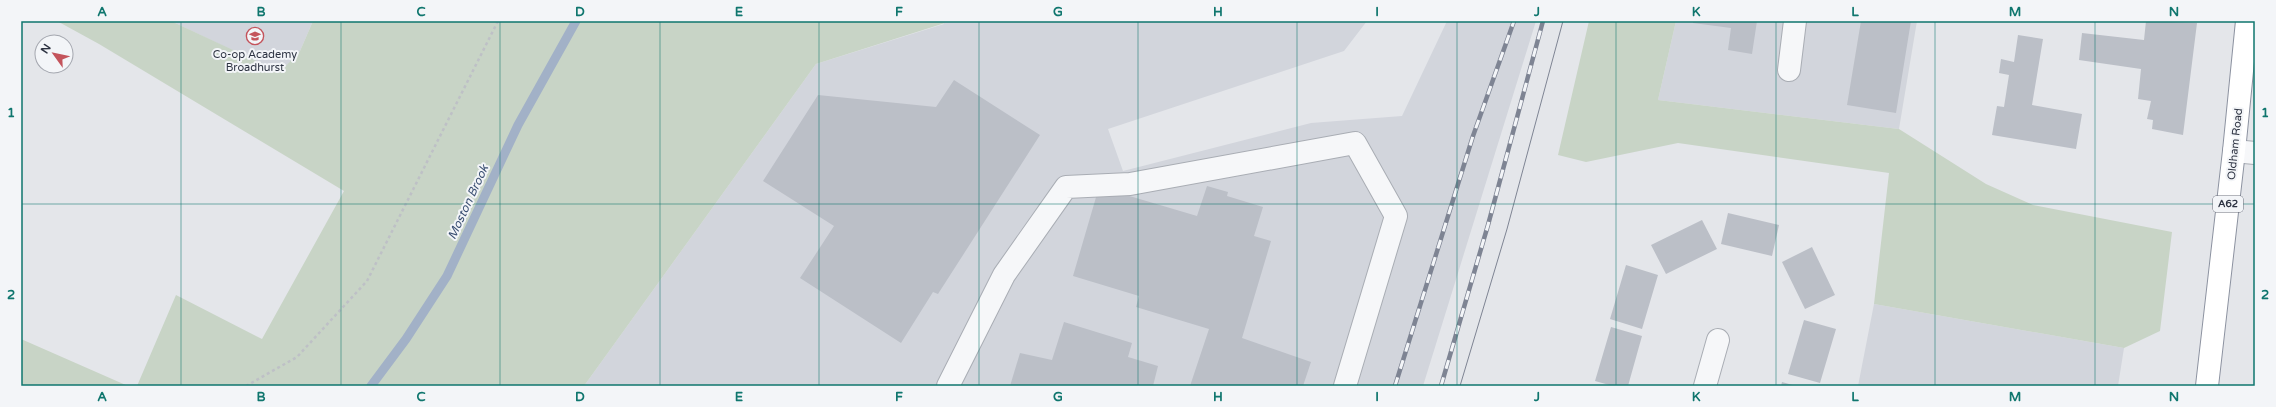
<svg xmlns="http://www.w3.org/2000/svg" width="2276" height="407" viewBox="0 0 2276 407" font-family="'Varela Round',sans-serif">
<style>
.built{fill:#d2d5dc}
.green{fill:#c8d4c6}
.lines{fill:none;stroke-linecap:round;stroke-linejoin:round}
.stream{stroke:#a2b1c7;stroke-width:9}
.building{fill:#bbbfc7}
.minor-casing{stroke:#a9adb4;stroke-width:24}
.highway-casing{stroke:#8c92a0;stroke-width:24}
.path{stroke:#bec0c6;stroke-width:2.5;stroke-dasharray:3 3;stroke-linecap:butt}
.minor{stroke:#f6f7f9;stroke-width:22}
.highway{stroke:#fff;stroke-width:22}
.tram{stroke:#7e8493;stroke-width:1}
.rail-casing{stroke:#7e8493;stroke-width:4.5}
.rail{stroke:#f3f5f8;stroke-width:3;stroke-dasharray:9;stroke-linecap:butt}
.grid{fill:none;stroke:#0f766e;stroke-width:1;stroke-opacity:0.55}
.labels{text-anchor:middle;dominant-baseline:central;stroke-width:4;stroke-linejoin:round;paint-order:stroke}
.shield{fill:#f3f5f8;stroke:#686d79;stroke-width:1}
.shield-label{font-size:10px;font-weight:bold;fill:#2d3342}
.poi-label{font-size:11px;fill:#2d3342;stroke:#f3f5f8}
.street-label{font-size:11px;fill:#2d3342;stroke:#f3f5f8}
.water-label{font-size:12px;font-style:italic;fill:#3a4f72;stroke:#f3f5f8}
.neatline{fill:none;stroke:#0f766e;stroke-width:1.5}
.grid-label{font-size:13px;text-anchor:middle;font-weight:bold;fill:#0f766e}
</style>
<rect width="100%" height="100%" fill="#e4e6ea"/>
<!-- built -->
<path class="built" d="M171,21H313L300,51L280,73Z
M943,21H1367L1344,51L1108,129L1123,171L1311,123L1402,116L1447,21H1536L1423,386H584L816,64L944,24Z
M1676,21H1917L1899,129L1658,100Z
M1874,304L2124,348L2118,386H1858Z"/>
<!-- green -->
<path class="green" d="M57,21H171L280,72L300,51L313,21H943L945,23L816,64L584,386H137L176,295L262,339L344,191L99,44Z
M1589,21H1676L1658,100L1899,129L1986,184L2033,205L2172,232L2160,331L2124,348L1874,304L1889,173L1678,143L1586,162L1558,155Z
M21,339L128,386H21Z"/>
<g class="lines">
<!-- stream -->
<path class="stream" d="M371,386L406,339L447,276L518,125L576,21"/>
</g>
<!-- building -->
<path class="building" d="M1693,21H1757L1752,54L1728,50L1731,28L1693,23Z
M1861,21H1911L1896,113L1847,105Z
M2146,21L2197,23L2183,135L2152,129L2153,120L2147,119L2151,101L2138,99L2141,69L2079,60L2082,33L2144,40Z
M2018,35L2043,39L2032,105L2082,114L2076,149L1992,135L1997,106L2004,107L2009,75L1999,73L2001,59L2014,62Z
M954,80L1040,135L938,294L933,292L901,343L800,278L834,226L763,181L818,95L936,107Z
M1207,186L1228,192L1227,196L1263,207L1254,236L1271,241L1242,338L1311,362L1303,386H1190L1209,329L1136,307L1139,296L1073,276L1099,187L1197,216Z
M1728,213L1779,225L1772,256L1721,244Z
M1702,220L1717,249L1666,274L1651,245Z
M1812,247L1835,295L1805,309L1782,262Z
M1626,265L1658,275L1642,329L1610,319Z
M1804,320L1836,329L1820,383L1788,374Z
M1064,322L1132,343L1128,357L1158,366L1153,386H1010L1020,353L1052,360Z
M1611,327L1642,336L1628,386H1613L1595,381Z
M1782,382L1796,386H1781Z"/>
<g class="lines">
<defs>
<path id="minor" d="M1789,70L1795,21
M2234,151L2255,153
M948,386L1004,275L1066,187L1130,184L1355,143L1396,216L1345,386
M1705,386L1718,340"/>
<path id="highway" d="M2207,386L2234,151L2247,21"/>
</defs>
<!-- minor casing -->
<use href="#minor" class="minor-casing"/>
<!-- highway casing -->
<use href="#highway" class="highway-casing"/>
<!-- path -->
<path class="path" d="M246,386L297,357L367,281L498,21"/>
<!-- minor -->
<use href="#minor" class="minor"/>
<!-- highway -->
<use href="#highway" class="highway"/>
<!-- tram -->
<path class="tram" d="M1460,386L1507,229L1563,21"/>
<defs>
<path id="rail" d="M1395,386L1473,136L1514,21
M1441,386L1488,225L1543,21"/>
</defs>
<!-- rail casing -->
<use href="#rail" class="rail-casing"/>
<!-- rail -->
<use href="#rail" class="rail"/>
</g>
<!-- grid -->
<path class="grid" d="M181,21V386M341,21V386M500,21V386M660,21V386M819,21V386M979,21V386M1138,21V386M1297,21V386M1457,21V386M1616,21V386M1776,21V386M1935,21V386M2095,21V386M21,204H2255"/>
<!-- icons -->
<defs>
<symbol id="school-ring" viewBox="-11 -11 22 22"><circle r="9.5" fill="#f3f5f8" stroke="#c4545c" stroke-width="1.5"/><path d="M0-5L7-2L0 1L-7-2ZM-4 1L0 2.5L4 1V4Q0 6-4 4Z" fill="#c4545c"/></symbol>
</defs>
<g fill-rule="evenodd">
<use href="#school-ring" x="245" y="26" width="20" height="20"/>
</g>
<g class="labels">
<!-- shield labels -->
<rect class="shield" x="2213" y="196" width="30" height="16" rx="3"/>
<g class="shield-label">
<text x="2228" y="204">A62</text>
</g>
<!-- poi labels -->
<g class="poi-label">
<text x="255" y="54">Co-op Academy<tspan x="255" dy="13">Broadhurst</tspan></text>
</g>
<!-- street labels -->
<g class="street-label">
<text transform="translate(2235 144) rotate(-84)">Oldham Road</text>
</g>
<!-- water labels -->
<g class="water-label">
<text transform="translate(468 202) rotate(-65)">Moston Brook</text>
</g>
</g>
<!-- border -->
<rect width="2276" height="407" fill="none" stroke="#f3f5f8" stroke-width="44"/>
<!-- north arrow -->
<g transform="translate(54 54) rotate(303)"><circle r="19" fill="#f3f5f8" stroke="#a4a7af"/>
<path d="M0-3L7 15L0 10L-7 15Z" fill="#c4545c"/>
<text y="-6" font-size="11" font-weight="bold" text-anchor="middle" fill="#2d3342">N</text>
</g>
<rect x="22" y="22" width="2232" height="363" class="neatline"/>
<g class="grid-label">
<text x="102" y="16">A</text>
<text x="261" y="16">B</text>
<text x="421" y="16">C</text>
<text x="580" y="16">D</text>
<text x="739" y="16">E</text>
<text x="899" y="16">F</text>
<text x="1058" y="16">G</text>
<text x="1218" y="16">H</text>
<text x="1377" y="16">I</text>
<text x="1537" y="16">J</text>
<text x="1696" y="16">K</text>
<text x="1855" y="16">L</text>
<text x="2015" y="16">M</text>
<text x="2174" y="16">N</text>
<text x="11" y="117">1</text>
<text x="2265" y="117">1</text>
<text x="11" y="299">2</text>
<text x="2265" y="299">2</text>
<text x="102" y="401">A</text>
<text x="261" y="401">B</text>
<text x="421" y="401">C</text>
<text x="580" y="401">D</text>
<text x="739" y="401">E</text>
<text x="899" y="401">F</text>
<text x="1058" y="401">G</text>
<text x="1218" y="401">H</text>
<text x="1377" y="401">I</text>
<text x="1537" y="401">J</text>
<text x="1696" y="401">K</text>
<text x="1855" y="401">L</text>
<text x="2015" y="401">M</text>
<text x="2174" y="401">N</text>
</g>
</svg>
